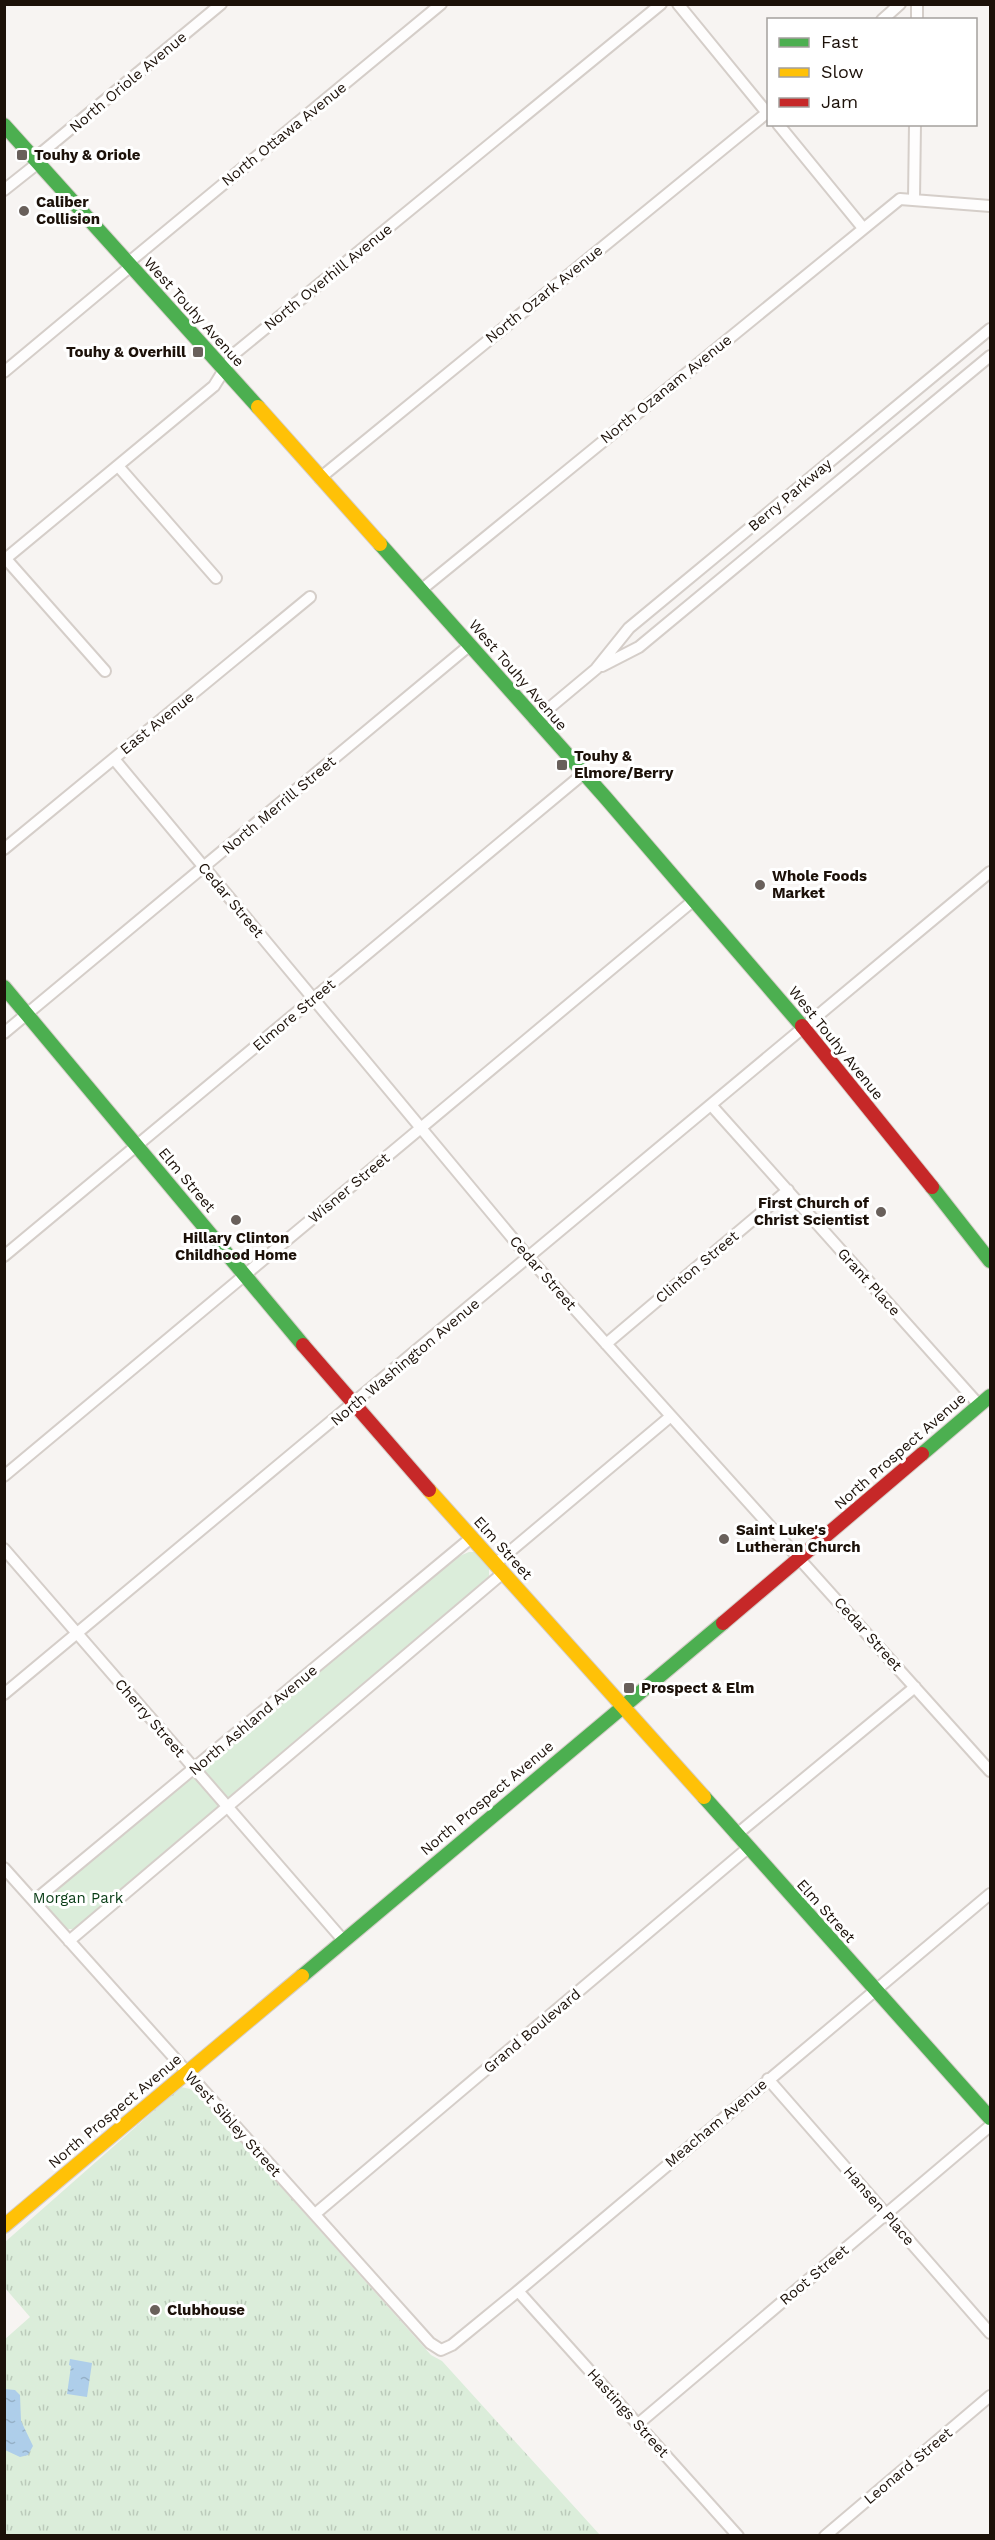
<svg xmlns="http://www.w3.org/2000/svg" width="995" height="2540" viewBox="0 0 995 2540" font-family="'Work Sans',sans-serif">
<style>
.grass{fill:url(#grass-tufts)}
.park{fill:#dbedda}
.water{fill:url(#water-ripples)}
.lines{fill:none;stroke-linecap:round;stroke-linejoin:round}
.street-casing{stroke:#d5cec9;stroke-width:14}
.fast-casing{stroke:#d5cec9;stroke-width:16}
.slow-casing{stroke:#d5cec9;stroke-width:16}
.jam-casing{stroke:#d5cec9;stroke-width:16}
.street{stroke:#fefdfd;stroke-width:10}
.fast{stroke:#4caf50;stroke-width:14}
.slow{stroke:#ffc107;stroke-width:14}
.jam{stroke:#c62828;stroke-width:14}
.poi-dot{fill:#69605b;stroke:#fff;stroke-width:2}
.labels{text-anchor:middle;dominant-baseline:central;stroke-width:6;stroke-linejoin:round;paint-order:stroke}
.street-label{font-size:15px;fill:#1c1109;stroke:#fff}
.poi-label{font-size:15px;font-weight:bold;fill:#1c1109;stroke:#fff;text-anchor:start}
.park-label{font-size:15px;fill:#073b14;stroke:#fff}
</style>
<defs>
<pattern id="grass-tufts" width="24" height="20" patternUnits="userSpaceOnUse" patternTransform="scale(1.5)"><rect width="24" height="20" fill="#dbedda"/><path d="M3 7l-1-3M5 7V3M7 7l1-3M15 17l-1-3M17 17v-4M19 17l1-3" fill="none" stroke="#bbcaba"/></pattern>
<pattern id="water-ripples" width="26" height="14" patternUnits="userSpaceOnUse" patternTransform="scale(1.5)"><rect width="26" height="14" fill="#aeceea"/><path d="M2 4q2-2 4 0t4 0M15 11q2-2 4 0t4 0" fill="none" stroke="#95b0c7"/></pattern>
</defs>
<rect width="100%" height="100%" fill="#f7f4f2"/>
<!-- grass -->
<path class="grass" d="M181,2087L190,2089L200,2096L431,2355L442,2361L600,2535H5L4,2340L30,2317L5,2288V2242Z"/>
<!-- park -->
<path class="park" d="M469,1552H475L489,1567V1576L483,1585L75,1929H67L46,1906V1898L455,1558Z"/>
<!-- water -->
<path class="water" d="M70,2359L92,2363L87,2397L67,2394L71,2366L69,2365Z
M4,2389L15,2390L20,2395L21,2421L33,2446L28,2455L20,2457L5,2450Z"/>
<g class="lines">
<defs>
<path id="street" d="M678,4L768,114
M882,20L900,4
M917,20V4
M778,124L863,228
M34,159L221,4
M4,190L38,163
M914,199L915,124
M128,263L441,4
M4,372L131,266
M118,466L216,578
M320,478L768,112
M6,559L105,671
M4,560L214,386L234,354L661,4
M421,590L900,199L990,206
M602,666L639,647L990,356
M535,720L596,669L629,628L990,329
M114,759L529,1258L990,1771
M4,849L310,597
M4,1033L470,645
M711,1105L979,1405
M4,1256L583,774
M606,1344L788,1190
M4,1476L694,900
M4,1549L343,1940
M495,1564L671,1416
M4,1694L990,872
M736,1835L915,1687
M4,1868L430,2343L441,2350L452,2345L518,2291L990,1894
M34,1901L471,1538
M69,1941L503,1573
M768,2079L990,2333
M315,2214L748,1848
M518,2291L738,2536
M638,2424L990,2126
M825,2536L990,2396"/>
<path id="fast" d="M4,125L258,407
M380,544L605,797L802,1026
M4,987L303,1345
M932,1187L990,1261
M922,1454L990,1396
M704,1797L990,2118
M302,1976L723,1623"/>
<path id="slow" d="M258,407L380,544
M429,1490L704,1797
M4,2226L302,1976"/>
<path id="jam" d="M802,1026L932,1187
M303,1345L429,1490
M723,1623L922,1454"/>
</defs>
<!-- street casing -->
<use href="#street" class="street-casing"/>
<!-- fast casing -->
<use href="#fast" class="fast-casing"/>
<!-- slow casing -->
<use href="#slow" class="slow-casing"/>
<!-- jam casing -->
<use href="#jam" class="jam-casing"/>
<!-- street -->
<use href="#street" class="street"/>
<!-- fast -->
<use href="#fast" class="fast"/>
<!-- slow -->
<use href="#slow" class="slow"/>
<!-- jam -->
<use href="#jam" class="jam"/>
</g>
<!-- markers -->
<g class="poi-dot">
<rect x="16" y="149" width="12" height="12" rx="3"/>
<circle cx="24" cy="211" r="6"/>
<rect x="192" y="346" width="12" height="12" rx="3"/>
<rect x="556" y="759" width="12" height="12" rx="3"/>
<circle cx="760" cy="885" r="6"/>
<circle cx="881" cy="1212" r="6"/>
<circle cx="236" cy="1220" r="6"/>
<circle cx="724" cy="1539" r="6"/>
<rect x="623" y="1682" width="12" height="12" rx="3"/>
<circle cx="155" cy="2310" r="6"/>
</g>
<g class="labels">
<!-- street labels -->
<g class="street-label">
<text transform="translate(128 82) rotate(-40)">North Oriole Avenue</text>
<text transform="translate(284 134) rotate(-39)">North Ottawa Avenue</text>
<text transform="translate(328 277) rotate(-39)">North Overhill Avenue</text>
<text transform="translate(544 294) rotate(-39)">North Ozark Avenue</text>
<text transform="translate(194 312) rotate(48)">West Touhy Avenue</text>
<text transform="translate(666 389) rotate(-39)">North Ozanam Avenue</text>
<text transform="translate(790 495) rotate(-40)">Berry Parkway</text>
<text transform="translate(518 675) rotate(49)">West Touhy Avenue</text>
<text transform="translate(157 723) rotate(-39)">East Avenue</text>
<text transform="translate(279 805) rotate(-40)">North Merrill Street</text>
<text transform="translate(231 900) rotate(50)">Cedar Street</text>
<text transform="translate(294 1015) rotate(-40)">Elmore Street</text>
<text transform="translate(836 1043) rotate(51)">West Touhy Avenue</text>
<text transform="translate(187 1180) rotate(50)">Elm Street</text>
<text transform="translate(349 1188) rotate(-40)">Wisner Street</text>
<text transform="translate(697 1267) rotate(-40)">Clinton Street</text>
<text transform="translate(543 1273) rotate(49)">Cedar Street</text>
<text transform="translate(869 1282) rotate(48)">Grant Place</text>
<text transform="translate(405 1362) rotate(-40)">North Washington Avenue</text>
<text transform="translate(900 1451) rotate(-41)">North Prospect Avenue</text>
<text transform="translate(503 1548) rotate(48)">Elm Street</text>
<text transform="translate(868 1634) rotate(48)">Cedar Street</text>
<text transform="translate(150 1718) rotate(49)">Cherry Street</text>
<text transform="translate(253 1720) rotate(-40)">North Ashland Avenue</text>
<text transform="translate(487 1798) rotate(-40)">North Prospect Avenue</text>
<text transform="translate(826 1911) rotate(48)">Elm Street</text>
<text transform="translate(532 2031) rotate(-40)">Grand Boulevard</text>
<text transform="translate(115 2111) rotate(-40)">North Prospect Avenue</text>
<text transform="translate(716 2123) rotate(-40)">Meacham Avenue</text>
<text transform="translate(233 2124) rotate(48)">West Sibley Street</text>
<text transform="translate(879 2206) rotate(49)">Hansen Place</text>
<text transform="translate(814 2275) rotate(-40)">Root Street</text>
<text transform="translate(628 2413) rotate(48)">Hastings Street</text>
<text transform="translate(908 2466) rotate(-40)">Leonard Street</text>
</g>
<!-- poi labels -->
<g class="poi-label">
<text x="34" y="155">Touhy &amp; Oriole</text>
<text x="36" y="202">Caliber<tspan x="36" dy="17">Collision</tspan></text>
<text x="186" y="352" text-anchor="end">Touhy &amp; Overhill</text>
<text x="574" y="756">Touhy &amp;<tspan x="574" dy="17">Elmore/Berry</tspan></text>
<text x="772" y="876">Whole Foods<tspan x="772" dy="17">Market</tspan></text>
<text x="869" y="1203" text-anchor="end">First Church of<tspan x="869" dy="17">Christ Scientist</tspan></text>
<text x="236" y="1238" text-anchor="middle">Hillary Clinton<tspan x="236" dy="17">Childhood Home</tspan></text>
<text x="736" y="1530">Saint Luke's<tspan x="736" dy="17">Lutheran Church</tspan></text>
<text x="641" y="1688">Prospect &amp; Elm</text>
<text x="167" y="2310">Clubhouse</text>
</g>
<!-- park labels -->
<g class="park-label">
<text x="78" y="1898">Morgan Park</text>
</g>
</g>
<!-- border -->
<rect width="995" height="2540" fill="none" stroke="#1c1109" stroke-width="12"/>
<!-- legend -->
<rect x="767" y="18" width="210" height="108" fill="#ffffff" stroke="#a4a09d" stroke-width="1.5"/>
<rect x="779" y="38" width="30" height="9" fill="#4caf50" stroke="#a4a09d" stroke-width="1.5"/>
<text x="821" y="48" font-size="18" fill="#1c1109">Fast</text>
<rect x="779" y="68" width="30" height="9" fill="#ffc107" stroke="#a4a09d" stroke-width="1.5"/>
<text x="821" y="78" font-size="18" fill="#1c1109">Slow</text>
<rect x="779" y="98" width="30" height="9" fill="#c62828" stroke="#a4a09d" stroke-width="1.5"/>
<text x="821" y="108" font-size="18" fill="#1c1109">Jam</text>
</svg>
